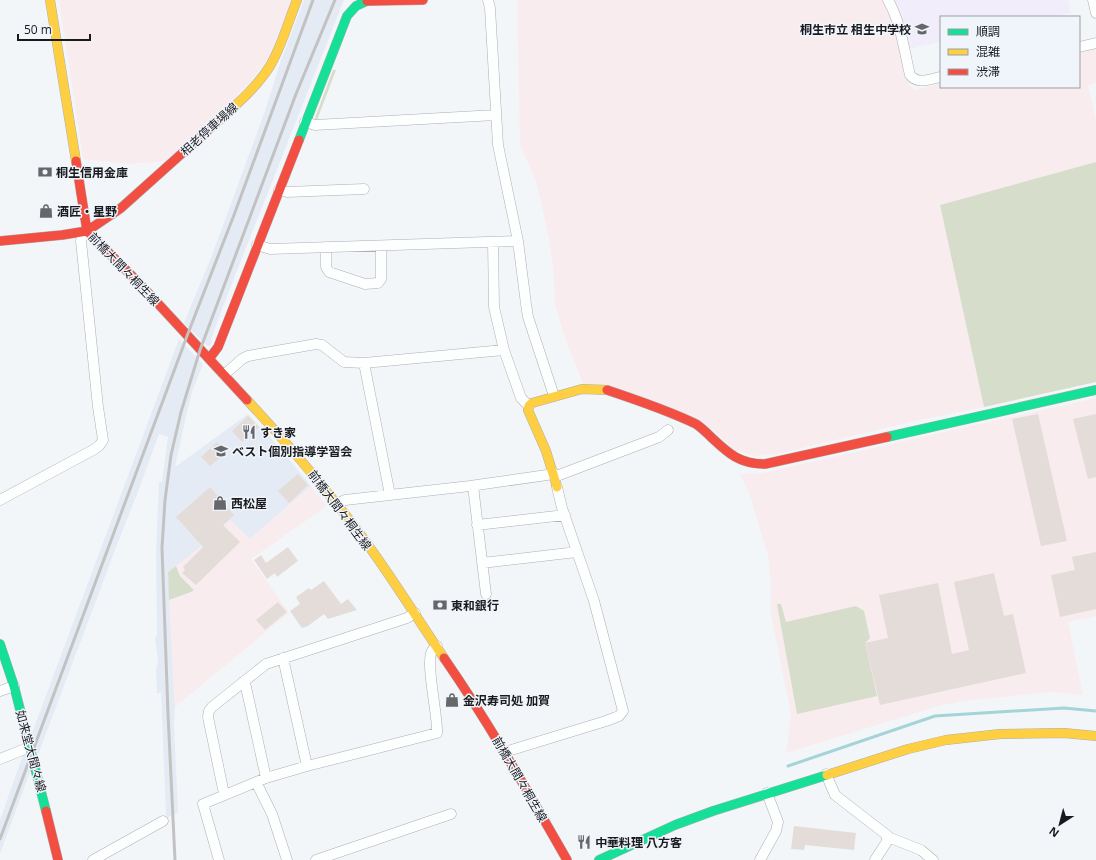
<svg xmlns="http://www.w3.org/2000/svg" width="1096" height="860" viewBox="0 0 1096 860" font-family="'Open Sans','Noto Sans JP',sans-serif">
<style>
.built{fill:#e5ebf4}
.industrial{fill:#f9ecee}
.education{fill:#f1edfa}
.green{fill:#d6ddca}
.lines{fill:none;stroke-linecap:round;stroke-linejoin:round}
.stream{stroke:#a4d4d7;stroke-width:3}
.building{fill:#e4dcd8}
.street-casing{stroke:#adafb2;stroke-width:11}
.fast-casing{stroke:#adafb2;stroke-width:10}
.slow-casing{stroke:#adafb2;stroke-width:10}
.jam-casing{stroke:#adafb2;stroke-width:10}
.street{stroke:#fdfefe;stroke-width:10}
.fast{stroke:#16e098;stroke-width:9}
.slow{stroke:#ffcf43;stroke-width:9}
.jam{stroke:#f24e42;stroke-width:9}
.rail{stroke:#c2c2c3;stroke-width:3}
.labels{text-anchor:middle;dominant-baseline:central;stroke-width:3;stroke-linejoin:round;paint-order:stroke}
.poi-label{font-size:12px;font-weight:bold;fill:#191a1d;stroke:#f0f5fc;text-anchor:start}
.street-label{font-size:12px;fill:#191a1d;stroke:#f0f5fc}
</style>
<rect width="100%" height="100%" fill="#f3f6f9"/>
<!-- built -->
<path class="built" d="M304,0H344L227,296L211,339L212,342L210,346H207L184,323L212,255L265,111L280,63Z
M179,339L203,364L192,392L185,421L175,467L248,414L279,447L311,486L250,539L188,557L168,572L175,706L174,724L178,812L165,819L166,816L161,693H157L156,669L158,662L155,638L157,635L156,552L159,482H162L168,437L159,434L139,489L115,550L38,755L32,733Z
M23,755H26L30,772L0,854V820Z"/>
<!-- industrial -->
<path class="industrial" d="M59,0H292L269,58L251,81L232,101L165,161L128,164L83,159Z
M517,0H883L890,13L910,86L915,90L941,84V87H1079V52L1096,48V83L1088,85L1096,120V162L940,205L984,407L915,421L777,454L756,456L734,450L704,422L583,384L564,335L555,304L553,267L549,238L536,181L520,145Z
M1096,398V616L1068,622L1083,695L1051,692L963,701L939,706L786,753L791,714L771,615V584L768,555L749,493L740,474L762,473Z
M311,486L327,506L251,559L289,613L175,707L169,600L191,592L194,590L180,576L176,566L188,557L230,520L250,539Z"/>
<!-- education -->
<path class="education" d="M894,0H1068L1071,13L1051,17H941V42L909,49L897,6Z"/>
<!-- green -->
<path class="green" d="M333,70H336L317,120H316L315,118Z
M1096,162V382L984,407L940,205Z
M176,566L180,576L194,590L191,592L169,600L168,572Z
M777,604H781L786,622L856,606L864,611L870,638L865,643L877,696L797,714Z"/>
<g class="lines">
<!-- stream -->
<path class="stream" d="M788,766L935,716L1064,708L1096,711"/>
</g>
<!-- building -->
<path class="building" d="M1038,414L1067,541L1041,546L1012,419Z
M1096,414V477L1088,479L1073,419Z
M248,416L259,427L242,442L232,431Z
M217,442L227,452L210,466L201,457Z
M298,474L308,485L289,503L278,491Z
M210,487L234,515L223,525L240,542L196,585L182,573L185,570L183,567L203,547L176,517Z
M288,547L298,561L277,577L275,573L267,579L254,560L261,555L266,563Z
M1096,552V609L1060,617L1051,575L1075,570L1072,557Z
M994,573L1004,616L1013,614L1026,673L880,705L865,643L888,638L879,595L938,583L952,654L969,650L954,582Z
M324,581L341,604L348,599L357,610L328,619L324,614L308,626L302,628L290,611L300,604L296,597L309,588L311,590Z
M278,602L287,612L265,630L256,620Z
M794,826L856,833L854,850L805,845L804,850L791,849Z"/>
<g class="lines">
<defs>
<path id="street" d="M488,0L490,8L498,145L518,241L526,304L528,317L554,396
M888,0C901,23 904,50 910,75C918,85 930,79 941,77
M1093,0L1096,13
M1079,47L1096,43
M305,122L315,125L496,115
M279,190L287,192L364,189
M493,242L494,307L504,350L521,398L529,406
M257,245L270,249L518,241
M326,247V267L329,272L365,284L378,283L381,279V246
M364,363L390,495
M224,375L242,359L248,356L316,344L322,345L344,362L364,363L504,350
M554,477L659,437L668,430
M473,486L486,594
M0,500L93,450L99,446L103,440L98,407L81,241L82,237L87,231
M337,504L345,500L470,486L547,475L553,472
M477,525L565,515
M482,563L577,552
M283,658L307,766
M243,682L246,687L266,778
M0,691L14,686
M505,752L606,721L619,716L623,711L594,601L562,508L557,487
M0,759L30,747
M826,774L835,795L888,836L886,843L875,860
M256,782L272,814L287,860
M225,794L223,789L208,717L209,711L212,707L266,664L407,618L415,613
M888,837L921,850L933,860
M93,860L163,821
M219,860L203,804L266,778L307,766L437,733C438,715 425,662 432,651C433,649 435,648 437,646
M316,860L451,814
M760,860L776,831L778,822L767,793"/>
<path id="fast" d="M299,140L347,16L356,6L367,1
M887,437L1096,390
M0,644L14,686L46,811
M599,860L675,825L713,811L827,775"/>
<path id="slow" d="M50,0L76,161
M217,122C236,105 256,88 270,66C282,46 288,22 297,0
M247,400C278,433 308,468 336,503C376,552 409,606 444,658
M557,487L546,451L528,410L529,406L532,403L582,389L607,390
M827,775L908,749L946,740L1000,734L1064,733L1096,736"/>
<path id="jam" d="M367,1L423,0
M76,161L87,231L121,208L217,122
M0,241L62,235L87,231L139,283L247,400
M209,359L218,347L299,140
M607,390C637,400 667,410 696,424C702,428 707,433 712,438C729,454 740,464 765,464L887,437
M444,658C489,723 528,792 567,860
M46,811L58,860"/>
</defs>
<!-- street casing -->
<use href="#street" class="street-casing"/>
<!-- fast casing -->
<use href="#fast" class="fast-casing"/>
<!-- slow casing -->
<use href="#slow" class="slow-casing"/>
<!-- jam casing -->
<use href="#jam" class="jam-casing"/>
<!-- street -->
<use href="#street" class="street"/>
<!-- fast -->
<use href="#fast" class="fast"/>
<!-- slow -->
<use href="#slow" class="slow"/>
<!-- jam -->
<use href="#jam" class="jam"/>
<!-- rail -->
<path class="rail" d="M0,839L187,336L234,215L313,0
M175,860L168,714L162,548L165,500L171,455L181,412L200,350L296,94L335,0"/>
</g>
<!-- icons -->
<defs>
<symbol id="school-bare" viewBox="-9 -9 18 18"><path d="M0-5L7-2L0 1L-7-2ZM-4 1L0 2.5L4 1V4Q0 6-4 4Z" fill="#65676a" stroke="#f0f5fc" stroke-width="2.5" paint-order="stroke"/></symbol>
<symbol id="bank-bare" viewBox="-9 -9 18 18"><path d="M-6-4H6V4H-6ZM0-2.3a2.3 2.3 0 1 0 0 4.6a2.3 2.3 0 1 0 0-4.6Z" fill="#65676a" stroke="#f0f5fc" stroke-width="2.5" paint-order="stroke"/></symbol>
<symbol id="shop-bare" viewBox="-9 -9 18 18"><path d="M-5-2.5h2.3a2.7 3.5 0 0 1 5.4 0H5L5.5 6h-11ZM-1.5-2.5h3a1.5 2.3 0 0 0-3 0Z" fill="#65676a" stroke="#f0f5fc" stroke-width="2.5" paint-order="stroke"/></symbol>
<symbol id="restaurant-bare" viewBox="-9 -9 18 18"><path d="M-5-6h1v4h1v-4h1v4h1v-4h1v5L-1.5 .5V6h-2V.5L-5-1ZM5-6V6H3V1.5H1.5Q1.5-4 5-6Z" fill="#65676a" stroke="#f0f5fc" stroke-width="2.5" paint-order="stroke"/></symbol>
</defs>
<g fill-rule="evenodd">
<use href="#school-bare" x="912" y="19" width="20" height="20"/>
<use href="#bank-bare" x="35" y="162" width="20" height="20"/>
<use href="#shop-bare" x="36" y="201" width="20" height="20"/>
<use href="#restaurant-bare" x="239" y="422" width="20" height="20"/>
<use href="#school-bare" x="211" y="441" width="20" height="20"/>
<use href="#shop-bare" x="210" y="493" width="20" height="20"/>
<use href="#bank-bare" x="430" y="595" width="20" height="20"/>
<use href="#shop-bare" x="442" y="690" width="20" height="20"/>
<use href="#restaurant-bare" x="574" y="832" width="20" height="20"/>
</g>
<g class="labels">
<!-- poi labels -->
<g class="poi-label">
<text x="911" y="29" text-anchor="end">桐生市立 相生中学校</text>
<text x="56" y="172">桐生信用金庫</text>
<text x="57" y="211">酒匠・星野</text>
<text x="260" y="432">すき家</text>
<text x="232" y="451">ベスト個別指導学習会</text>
<text x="231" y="503">西松屋</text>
<text x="451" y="605">東和銀行</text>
<text x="463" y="700">金沢寿司処 加賀</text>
<text x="595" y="842">中華料理 八方客</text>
</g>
<!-- street labels -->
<g class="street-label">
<text transform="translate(209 129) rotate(-42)">相老停車場線</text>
<text transform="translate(124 269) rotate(46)">前橋大間々桐生線</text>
<text transform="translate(340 510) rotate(53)">前橋大間々桐生線</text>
<text transform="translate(31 751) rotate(75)">如来堂大間々線</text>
<text transform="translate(520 779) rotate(60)">前橋大間々桐生線</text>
</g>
</g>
<!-- legend -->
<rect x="940" y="16" width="140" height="72" fill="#f0f5fc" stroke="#9a9da3"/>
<rect x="948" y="29" width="20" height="6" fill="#16e098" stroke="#9a9da3"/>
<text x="976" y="36" font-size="12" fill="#191a1d">順調</text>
<rect x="948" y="49" width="20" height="6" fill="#ffcf43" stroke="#9a9da3"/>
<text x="976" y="56" font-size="12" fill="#191a1d">混雑</text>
<rect x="948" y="69" width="20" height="6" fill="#f24e42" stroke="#9a9da3"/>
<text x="976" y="76" font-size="12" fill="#191a1d">渋滞</text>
<!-- north arrow -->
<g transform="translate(1060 824) rotate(216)" stroke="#f0f5fc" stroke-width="3" paint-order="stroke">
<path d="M0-3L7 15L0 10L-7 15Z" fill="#191a1d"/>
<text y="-6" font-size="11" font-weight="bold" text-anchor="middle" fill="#191a1d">N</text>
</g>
<!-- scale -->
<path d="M18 34v6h72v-6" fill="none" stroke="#191a1d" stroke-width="2"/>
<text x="24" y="34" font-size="12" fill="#191a1d" stroke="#f0f5fc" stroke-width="3" paint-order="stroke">50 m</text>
</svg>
